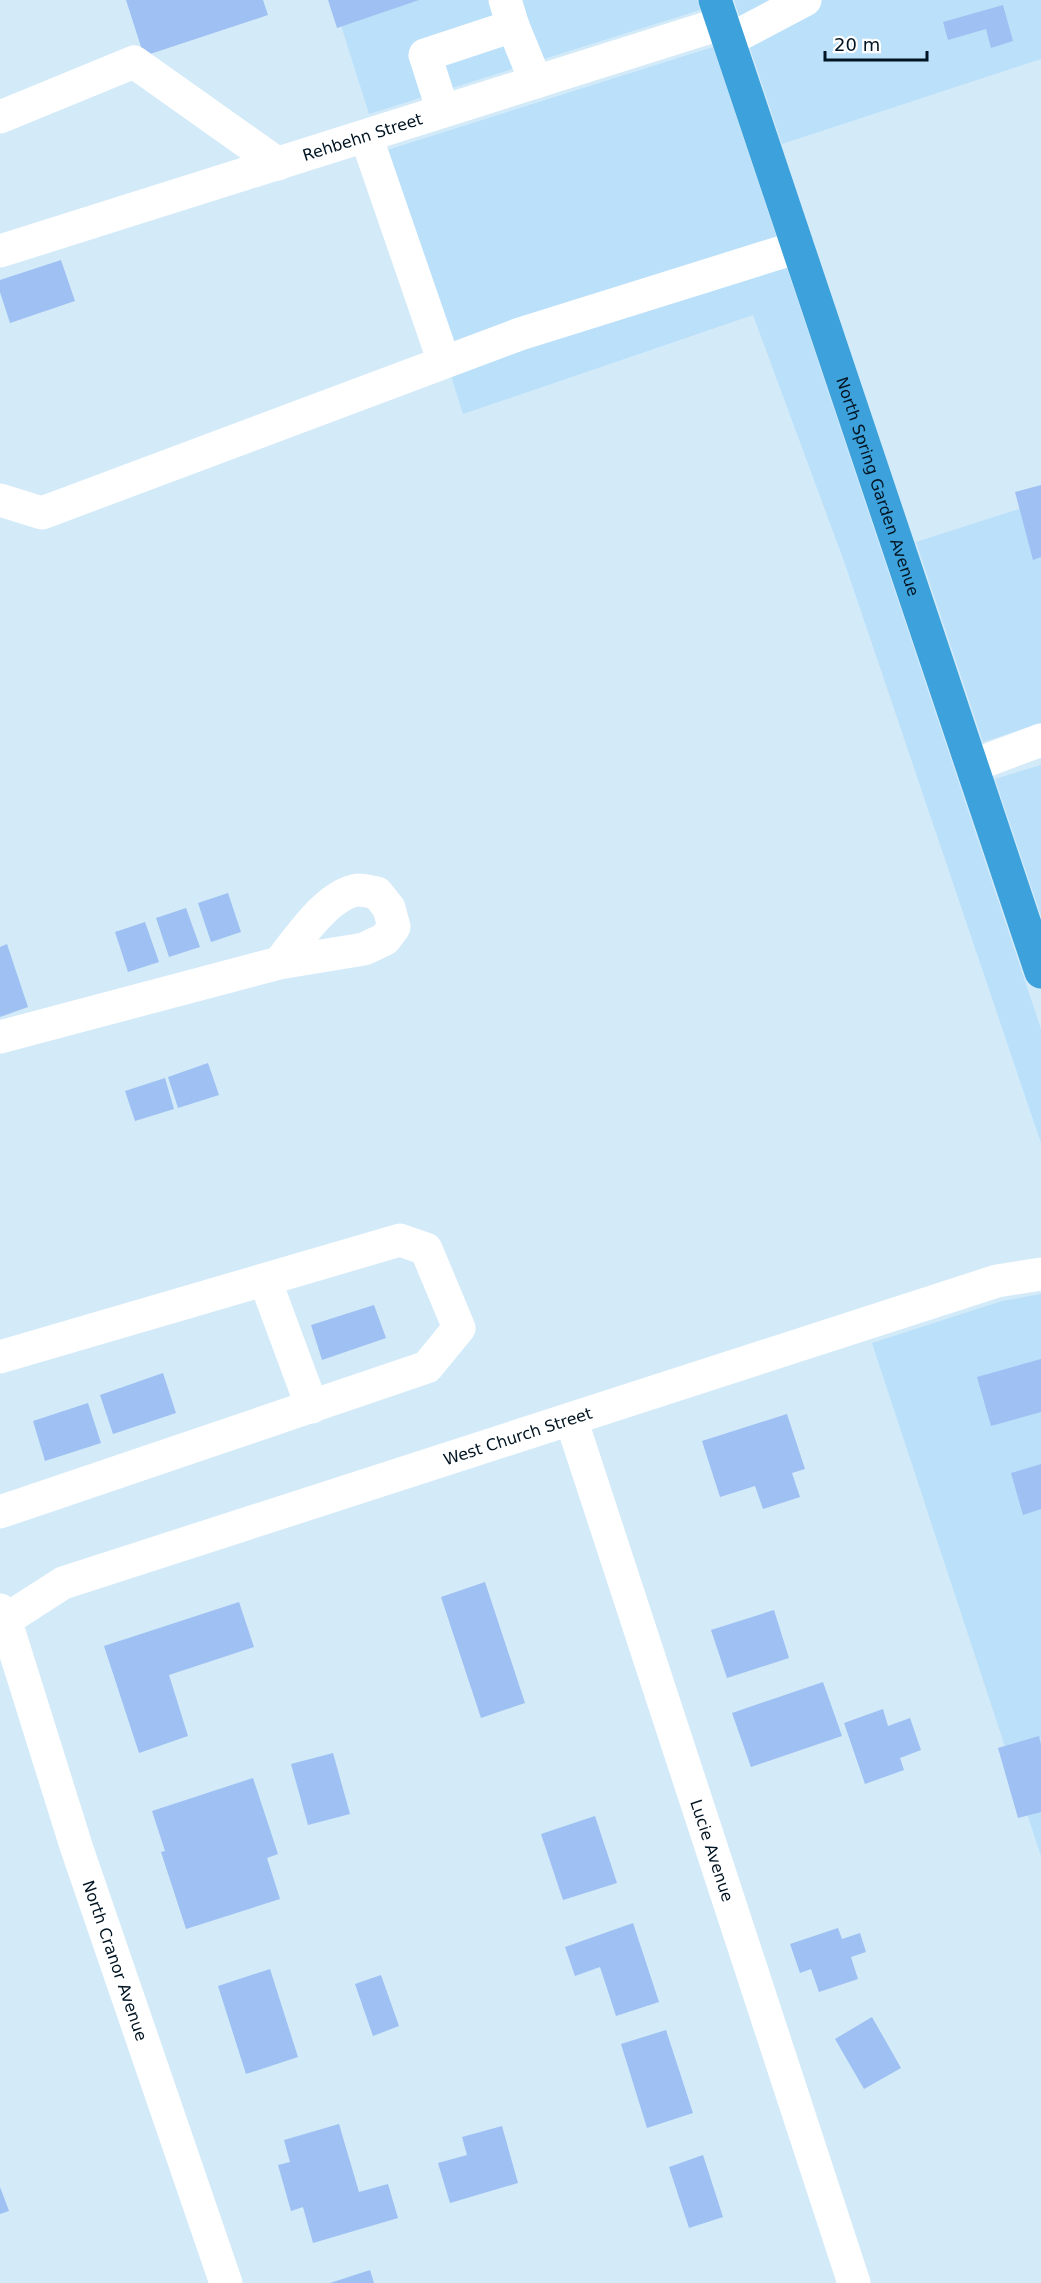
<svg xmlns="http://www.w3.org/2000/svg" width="1041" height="2283" viewBox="0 0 1041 2283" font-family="'DejaVu Sans',sans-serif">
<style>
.built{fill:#bae0fa}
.building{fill:#9ec0f2}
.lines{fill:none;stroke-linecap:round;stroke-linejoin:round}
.minor{stroke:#fff;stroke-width:33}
.highway{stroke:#3da2db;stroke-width:33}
.labels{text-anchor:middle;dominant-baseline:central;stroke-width:5;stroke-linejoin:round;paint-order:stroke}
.street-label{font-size:16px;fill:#001422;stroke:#fff}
</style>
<rect width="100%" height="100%" fill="#d3eaf9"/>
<!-- built -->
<path class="built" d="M333,0H697L700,10L369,114Z
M734,0H1041V59L782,144Z
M713,47L1041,1029V1143L845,564L753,315L463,414L381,152Z
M1041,502V723L983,742L916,542Z
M1041,765V916L995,779Z
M1041,1294V1856L872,1343L1002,1301Z"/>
<!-- building -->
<path class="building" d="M126,0H263L268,15L144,56Z
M328,0H419L337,28Z
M1003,5L1013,41L991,48L986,29L948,40L943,22Z
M61,260L75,301L10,323L0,292V280Z
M1041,485V557L1033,560L1015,492Z
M228,893L241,932L211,942L198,903Z
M186,908L200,947L169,957L156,918Z
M145,922L159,962L128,972L115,932Z
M7,944L28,1007L0,1017V947Z
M208,1063L219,1095L178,1108L168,1077Z
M165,1078L174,1109L135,1121L125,1091Z
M374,1305L386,1338L322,1360L311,1325Z
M1041,1359V1412L991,1426L977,1377Z
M163,1373L176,1413L113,1434L100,1395Z
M88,1403L101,1443L45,1461L33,1421Z
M787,1414L805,1469L792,1473L800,1497L763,1509L755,1486L720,1497L702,1441Z
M1041,1464V1509L1023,1515L1011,1473Z
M485,1582L525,1703L481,1718L441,1597Z
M239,1602L254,1647L169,1675L188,1736L139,1753L104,1646Z
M774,1610L789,1658L727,1678L711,1630Z
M823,1682L842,1736L751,1767L732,1713Z
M883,1709L888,1726L910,1718L921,1750L900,1758L904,1770L865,1784L844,1723Z
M1039,1736L1041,1745V1812L1018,1818L998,1748Z
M333,1753L350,1814L308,1825L291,1764Z
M253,1778L278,1854L267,1858L280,1899L186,1929L161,1852L165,1851L152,1811Z
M595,1816L617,1883L563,1900L541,1834Z
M633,1923L659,2002L616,2016L600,1967L575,1976L565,1947Z
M838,1928L842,1939L860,1933L866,1952L851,1957L858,1979L819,1992L811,1969L800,1973L790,1944Z
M270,1969L298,2057L246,2074L218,1986Z
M381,1975L399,2026L373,2036L355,1984Z
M872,2017L901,2068L864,2089L835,2039Z
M666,2030L693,2113L647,2128L621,2044Z
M339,2124L359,2192L388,2184L398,2218L313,2243L303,2207L291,2211L278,2165L290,2162L284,2140Z
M502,2126L518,2183L450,2203L438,2163L467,2155L462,2137Z
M703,2155L723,2217L689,2228L669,2167Z
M0,2187L9,2211L0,2214Z
M370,2270L374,2283H330Z"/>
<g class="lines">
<!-- minor -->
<g class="minor">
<path d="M513,26L536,82"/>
<path d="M729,40L805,0"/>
<path d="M443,111L425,55L513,26L505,0"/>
<path d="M0,117L134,62L278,164"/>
<path d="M366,136L444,362"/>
<path id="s1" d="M0,251L723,23"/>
<path d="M0,500L42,513L520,334L798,247"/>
<path d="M972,766L1041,740"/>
<path d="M0,1037L279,963L364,949L385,939L394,927L389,908L377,893C371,892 364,890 358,890C327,894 298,940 279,963"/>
<path d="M265,1280L312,1407"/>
<path d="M0,1357L400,1240L426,1249L459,1328L427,1367L0,1512"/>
<path id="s2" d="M571,1419L854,2283"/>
<path id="s3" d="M0,1610L10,1635L77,1849L226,2283"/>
<path id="s4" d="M4,1621L63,1583L997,1281L1041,1274"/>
</g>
<!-- highway -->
<path class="highway" id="s5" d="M715,0L1041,972"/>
</g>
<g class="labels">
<!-- street labels -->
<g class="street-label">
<text stroke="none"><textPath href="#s1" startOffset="380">Rehbehn Street</textPath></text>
<text stroke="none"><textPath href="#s5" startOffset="513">North Spring Garden Avenue</textPath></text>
<text stroke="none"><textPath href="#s4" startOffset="548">West Church Street</textPath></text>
<text stroke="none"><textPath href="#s2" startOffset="454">Lucie Avenue</textPath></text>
<text stroke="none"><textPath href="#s3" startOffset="369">North Cranor Avenue</textPath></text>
</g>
</g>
<!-- scale -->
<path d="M825 51v9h102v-9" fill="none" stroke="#001422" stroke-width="3"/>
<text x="834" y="51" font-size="18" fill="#001422" stroke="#ffffff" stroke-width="4.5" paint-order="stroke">20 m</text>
</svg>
